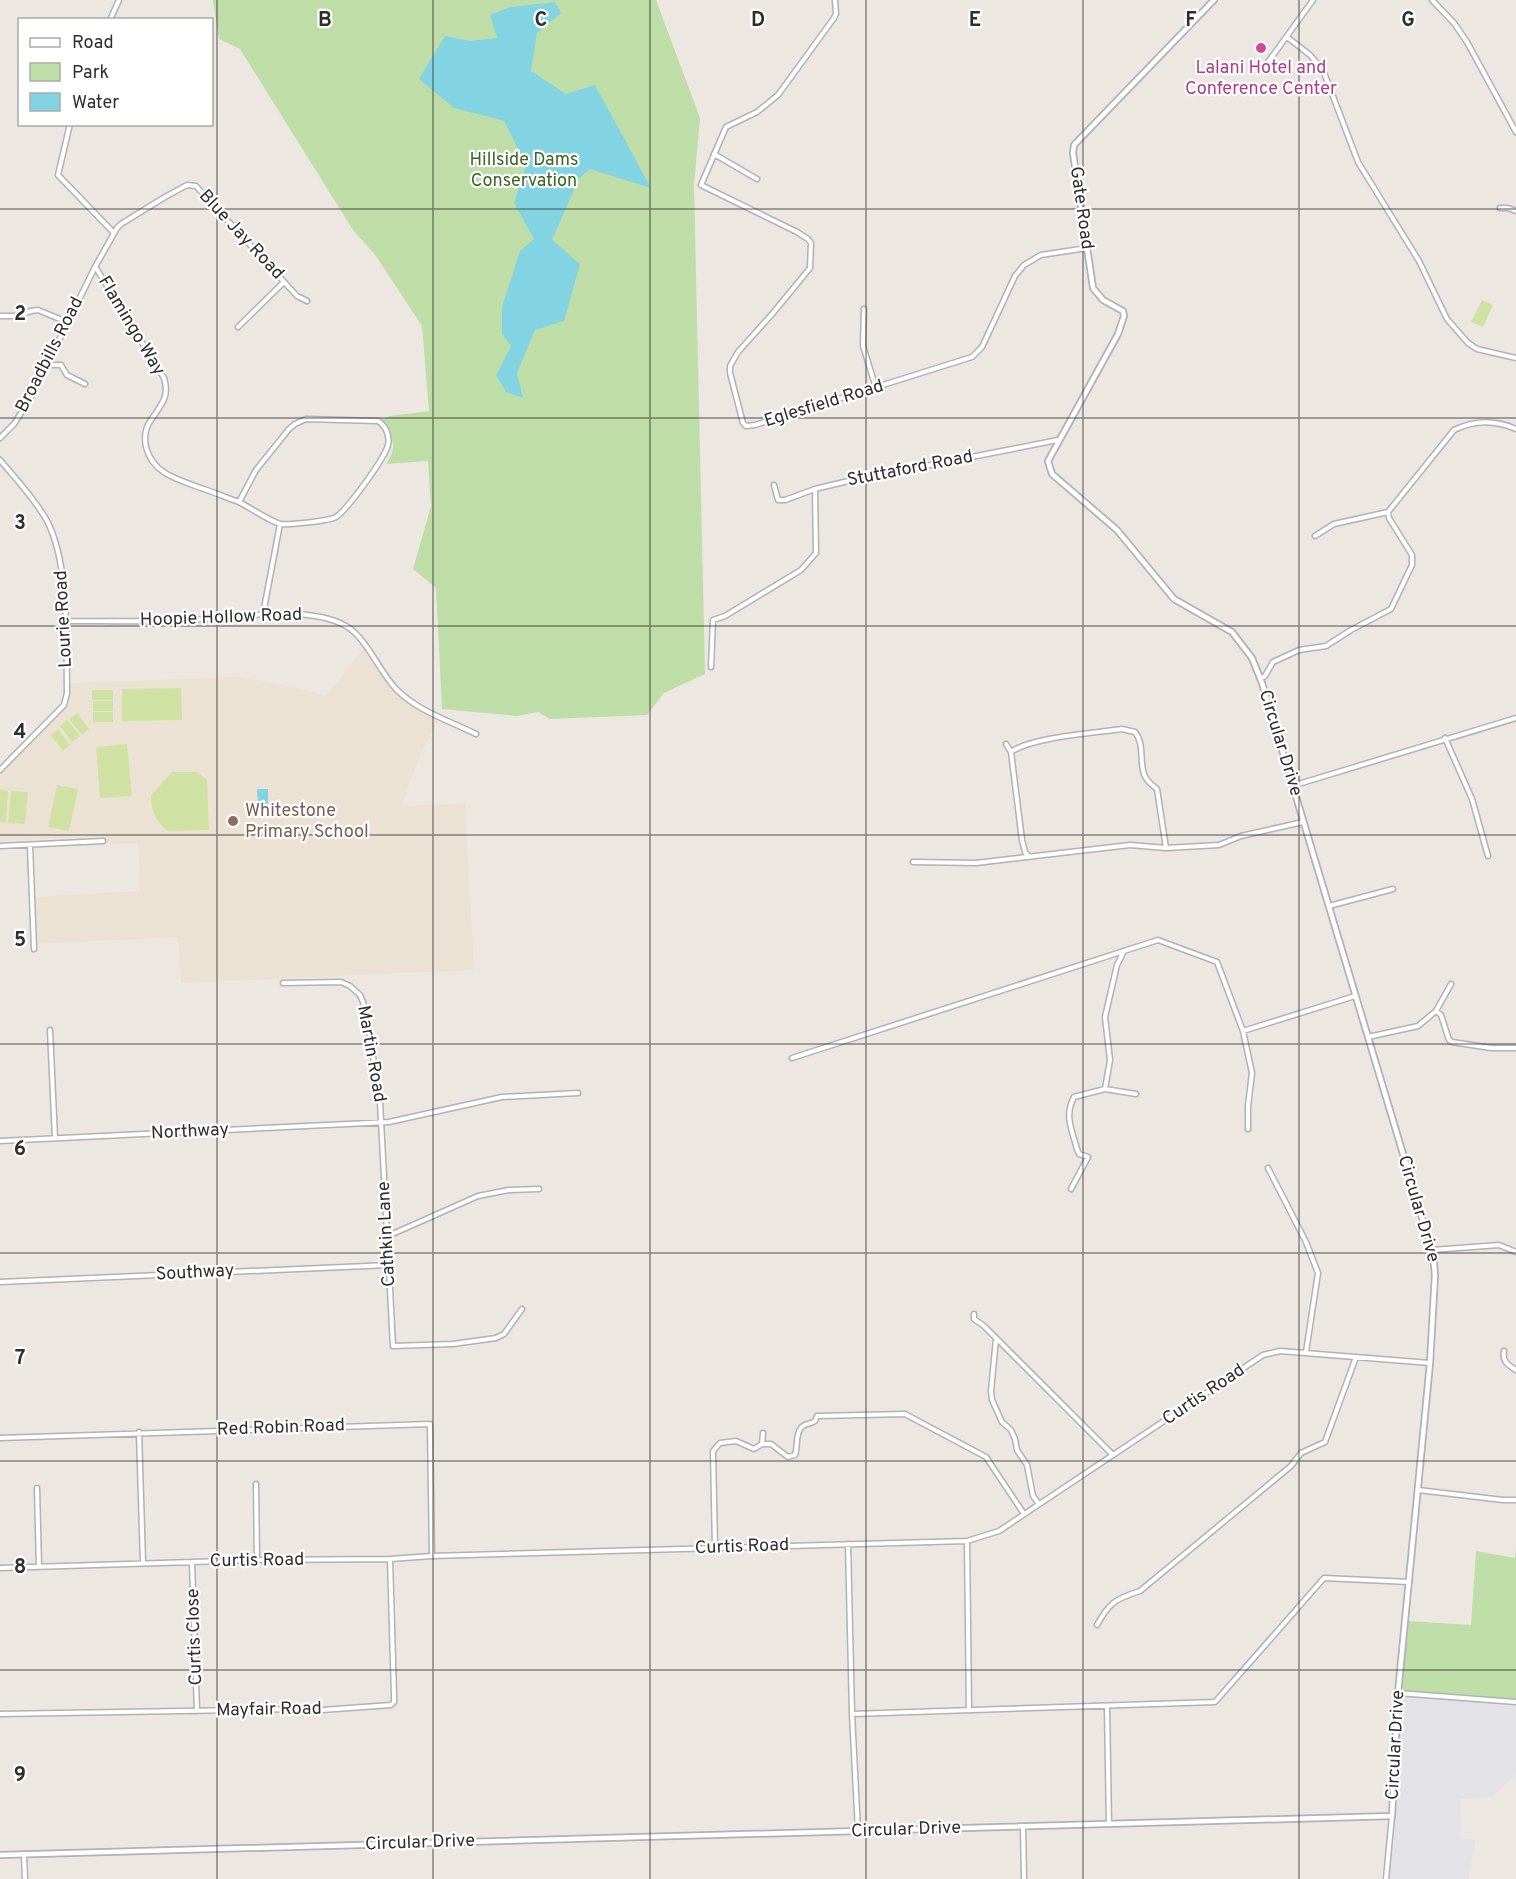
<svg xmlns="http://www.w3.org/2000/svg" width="1516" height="1879" viewBox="0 0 1516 1879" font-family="Overpass,sans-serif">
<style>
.industrial{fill:#e3e2e7}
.education{fill:#ece2d4}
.green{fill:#bfdda6}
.pitch{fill:#d0e2a3}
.water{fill:#83d4e2}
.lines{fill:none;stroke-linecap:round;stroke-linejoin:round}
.minor-casing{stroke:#afb2b8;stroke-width:7}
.tertiary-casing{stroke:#afb2b8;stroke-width:8}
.minor{stroke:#fff;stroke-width:4}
.tertiary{stroke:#fff;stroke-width:4.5}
.grid{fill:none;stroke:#2e2e2e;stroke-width:1.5;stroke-opacity:0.55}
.hotel-dot{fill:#d1479c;stroke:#fff;stroke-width:2}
.education-dot{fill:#8d6e63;stroke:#fff;stroke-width:2}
.labels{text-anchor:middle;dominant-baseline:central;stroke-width:4.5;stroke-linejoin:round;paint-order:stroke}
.hotel-label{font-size:18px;fill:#b23c85;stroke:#fff}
.park-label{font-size:18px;fill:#3a6424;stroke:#fff}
.street-label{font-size:18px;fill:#2e2e2e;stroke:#fff}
.education-label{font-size:18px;fill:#785e54;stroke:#fff;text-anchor:start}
.grid-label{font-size:20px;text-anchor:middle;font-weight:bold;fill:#2e2e2e;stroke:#fff;stroke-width:4.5;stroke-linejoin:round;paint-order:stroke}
</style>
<rect width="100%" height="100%" fill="#ede7e2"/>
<!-- industrial -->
<path class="industrial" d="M1400,1696L1516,1705V1774L1491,1797L1461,1799L1460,1839L1476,1840L1468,1879H1388Z"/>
<!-- education -->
<path class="education" d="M365,647L404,698L440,717L422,751L401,806L465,804L474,970L181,983L178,937L38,944L35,897L140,891L138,843L104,844L103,836L0,841V775L64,711L69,700V683L239,677L290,686L326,696Z"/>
<!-- green -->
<path class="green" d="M213,0H656L700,118L694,185L705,674L664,693L647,715L550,719L538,712L517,716L442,709L436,588L413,569L431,506L428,461L386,464C397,449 394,439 385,423L382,422V420L390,416L429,411L422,326L376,256L353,230L240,49L219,39Z
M1516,1546V1700L1404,1691L1401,1687L1408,1621L1471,1625L1476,1551L1515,1558Z"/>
<!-- pitch -->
<path class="pitch" d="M1482,300L1493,305L1483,327L1471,322Z
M181,688L182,720L122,721V689Z
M92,690H113V700H92Z
M93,701H113V711H93Z
M93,712H113V722H93Z
M77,713L89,729L82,735L69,719Z
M67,720L80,736L72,742L60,726Z
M58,729L70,745L63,751L50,735Z
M127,744L132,796L100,798L96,747Z
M172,772H197L207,780L209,830L167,831C154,817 152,815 151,795Z
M57,785L78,789L69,831L48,827Z
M0,790L8,791L6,823L0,822Z
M11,791L28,792L25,824L8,823Z"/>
<!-- water -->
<path class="water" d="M555,2L561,13L537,33L531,71L566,94L595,85L651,188L590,169L576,181L573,192L552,240L580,264L564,321L535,330L517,373L523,398L506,392L496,375L511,346L502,334V307L520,251L534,239L514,203L526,165L504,121L454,108L419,79L445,36L470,41L497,38L490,15L510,7Z
M257,789H268V805L258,806Z"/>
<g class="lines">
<defs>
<path id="minor" d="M835,0L836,14L834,18L778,95L757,112L726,127L701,185L797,232L808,239L811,243L810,268L773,313L738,352L730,366V373L743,423L746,426L755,425L972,357L982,347L1015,276L1024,265L1041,255L1087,248
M1432,0L1454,23L1467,42L1516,132
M110,20L119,0
M1287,37L1310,55L1323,70L1358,162L1419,261L1447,319L1468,343L1477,349L1516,358
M1263,69L1313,0
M70,124L58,175L114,233
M714,154L757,179
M1500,208H1508L1516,211
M96,268L164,378C170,397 161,405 151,420C145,428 144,437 146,447C153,475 180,480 204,489C216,493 227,498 239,502
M864,309L863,346L876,388
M0,316H17L31,311L38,310L67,322
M238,327L284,282
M46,365H61L67,375L85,384
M306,419L378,421C386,426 390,436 388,445C385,458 347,510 336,517C329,521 289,525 281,524C271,522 249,507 239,502L256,470L289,429L295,424Z
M0,438L14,424L30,399L95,267L117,228L121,224L165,197L187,185L196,186L297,296L307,301
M0,460C16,479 34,498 46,519C70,562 66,643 67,693L64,705L0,770
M774,485L778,500H785L815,489L844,482L1058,440
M1315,536L1334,524L1388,512L1454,430C1474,420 1496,420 1516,429
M263,614L280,524
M66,621C107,621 148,622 189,620C233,618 307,604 346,626C366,637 380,673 397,690C418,711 450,721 476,734
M711,667L713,620L725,616L801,570L816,553L815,489
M1260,679L1265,676L1273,662L1299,650L1326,646L1351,630L1391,609L1412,565V555L1389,518L1388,512
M1445,738L1472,799L1488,856
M1006,744L1011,752L1022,840L1025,852L1029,857
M1011,752C1031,737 1095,733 1122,729L1135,732C1145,745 1139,760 1144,774C1146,781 1152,785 1157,789L1166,848
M1292,786L1516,718
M30,845L34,949
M0,846L103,841
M913,862L976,863L1130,845L1166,848L1219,845L1241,836L1303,822
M1329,906L1393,889
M283,983L341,982L350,986L360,995L363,1002L368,1024L380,1102L393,1346L453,1344L496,1338L504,1334L522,1309
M1436,1011L1441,1015L1449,1040L1452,1042L1491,1048H1516
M50,1030L55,1138
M1243,1031L1355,996
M1368,1037L1418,1026L1436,1011L1451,984
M792,1058L1158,940L1217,962L1243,1031L1252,1073L1248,1106V1129
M1105,1089L1136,1094
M0,1141L389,1122L502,1097L578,1093
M1268,1168L1306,1242L1318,1273L1306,1352
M1071,1189L1088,1157L1079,1154L1077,1149C1072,1130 1064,1116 1074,1097L1105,1089L1110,1060L1105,1017L1117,965L1124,951
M388,1236L478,1196L509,1190L539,1189
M1432,1250L1499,1245L1516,1252
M0,1282L389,1265
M974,1314V1319L984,1326L1113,1455
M996,1339L991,1391L992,1400L1002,1422L1011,1430L1015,1439L1017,1450L1027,1465L1033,1496L1039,1504
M1504,1351C1502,1362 1508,1365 1516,1370
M139,1432L143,1563
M0,1438L430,1424L432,1556
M762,1444H771L788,1457L795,1455C798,1447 795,1435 801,1428C803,1424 811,1424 815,1421L817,1416L905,1414L986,1457L1024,1514
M256,1484L257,1560
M37,1488L39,1567
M1418,1490L1503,1500H1516
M967,1541L969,1710
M848,1544L852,1714L858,1831
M715,1548L713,1451L720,1443L736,1441L754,1449L762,1444L763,1433
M192,1562L197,1711
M0,1568L257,1560L390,1559L432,1556L967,1541L999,1531L1263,1355L1280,1351L1430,1363
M1097,1625C1109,1603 1115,1599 1140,1591L1291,1466L1301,1453L1325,1442L1356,1357
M1398,1693L1516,1702
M1107,1707L1109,1824
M0,1714L300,1709L322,1710L391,1705L394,1702V1695L390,1559
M852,1714L1215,1702L1324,1578L1409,1582
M1023,1827L1024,1879
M24,1854L25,1879
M1386,1879L1392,1816"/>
<path id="tertiary" d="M0,1855L1392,1816L1398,1693L1430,1363L1435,1275L1433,1254L1262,683L1252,658L1232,632L1174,599L1117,530L1052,474L1048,461L1118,334L1124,316L1123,311L1103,300L1093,288L1073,153L1074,145L1214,0"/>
</defs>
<!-- minor casing -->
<use href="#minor" class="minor-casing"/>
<!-- tertiary casing -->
<use href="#tertiary" class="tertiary-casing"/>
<!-- minor -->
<use href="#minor" class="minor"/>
<!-- tertiary -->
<use href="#tertiary" class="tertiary"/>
</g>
<!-- grid -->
<path class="grid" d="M217,0V1879M433,0V1879M650,0V1879M866,0V1879M1083,0V1879M1299,0V1879M0,209H1516M0,418H1516M0,626H1516M0,835H1516M0,1044H1516M0,1253H1516M0,1461H1516M0,1670H1516"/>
<!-- markers -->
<circle class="hotel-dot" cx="1261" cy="48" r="6"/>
<circle class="education-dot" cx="233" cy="821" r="6"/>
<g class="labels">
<!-- hotel labels -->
<g class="hotel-label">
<text x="1261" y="68">Lalani Hotel and<tspan x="1261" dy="21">Conference Center</tspan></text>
</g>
<!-- park labels -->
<g class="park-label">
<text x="524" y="160">Hillside Dams<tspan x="524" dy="21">Conservation</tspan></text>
</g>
<!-- street labels -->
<g class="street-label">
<text transform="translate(1081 208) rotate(82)">Gate Road</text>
<text transform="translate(241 235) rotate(47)">Blue Jay Road</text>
<text transform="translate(131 326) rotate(59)">Flamingo Way</text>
<text transform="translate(50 355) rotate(-63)">Broadbills Road</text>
<text transform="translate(824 404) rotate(-17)">Eglesfield Road</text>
<text transform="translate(910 469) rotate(-11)">Stuttaford Road</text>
<text transform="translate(221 618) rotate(-2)">Hoopie Hollow Road</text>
<text transform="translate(64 619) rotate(-93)">Lourie Road</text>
<text transform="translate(1280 743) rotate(73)">Circular Drive</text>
<text transform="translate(371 1054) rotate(80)">Martin Road</text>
<text transform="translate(190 1132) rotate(-3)">Northway</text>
<text transform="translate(1418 1209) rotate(74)">Circular Drive</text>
<text transform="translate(387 1234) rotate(-93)">Cathkin Lane</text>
<text transform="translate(195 1273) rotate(-3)">Southway</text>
<text transform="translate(1204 1395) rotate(-34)">Curtis Road</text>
<text transform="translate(281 1428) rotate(-2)">Red Robin Road</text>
<text transform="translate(742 1547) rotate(-2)">Curtis Road</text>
<text transform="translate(257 1561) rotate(-1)">Curtis Road</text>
<text transform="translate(195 1637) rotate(-92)">Curtis Close</text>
<text transform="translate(269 1710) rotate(-1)">Mayfair Road</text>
<text transform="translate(1396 1745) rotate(-87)">Circular Drive</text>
<text transform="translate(906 1830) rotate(-2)">Circular Drive</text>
<text transform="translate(420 1843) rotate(-2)">Circular Drive</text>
</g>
<!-- education labels -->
<g class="education-label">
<text x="245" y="811">Whitestone<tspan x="245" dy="21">Primary School</tspan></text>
</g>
</g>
<g class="grid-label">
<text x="325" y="26">B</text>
<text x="541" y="26">C</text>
<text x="758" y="26">D</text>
<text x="975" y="26">E</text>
<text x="1191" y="26">F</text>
<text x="1408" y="26">G</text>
<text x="20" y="320">2</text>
<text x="20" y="529">3</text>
<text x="20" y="738">4</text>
<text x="20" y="946">5</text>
<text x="20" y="1155">6</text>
<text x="20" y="1364">7</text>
<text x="20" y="1573">8</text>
<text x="20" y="1781">9</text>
</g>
<!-- legend -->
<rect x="18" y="18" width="195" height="108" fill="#ffffff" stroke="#ababab" stroke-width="1.5"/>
<rect x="30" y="38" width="30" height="9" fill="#ffffff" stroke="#ababab" stroke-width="1.5"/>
<text x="72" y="48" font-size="18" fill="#2e2e2e">Road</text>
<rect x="30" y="63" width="30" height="18" fill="#bfdda6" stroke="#ababab" stroke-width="1.5"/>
<text x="72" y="78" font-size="18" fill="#2e2e2e">Park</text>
<rect x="30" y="93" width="30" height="18" fill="#83d4e2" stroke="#ababab" stroke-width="1.5"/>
<text x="72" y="108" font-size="18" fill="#2e2e2e">Water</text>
</svg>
